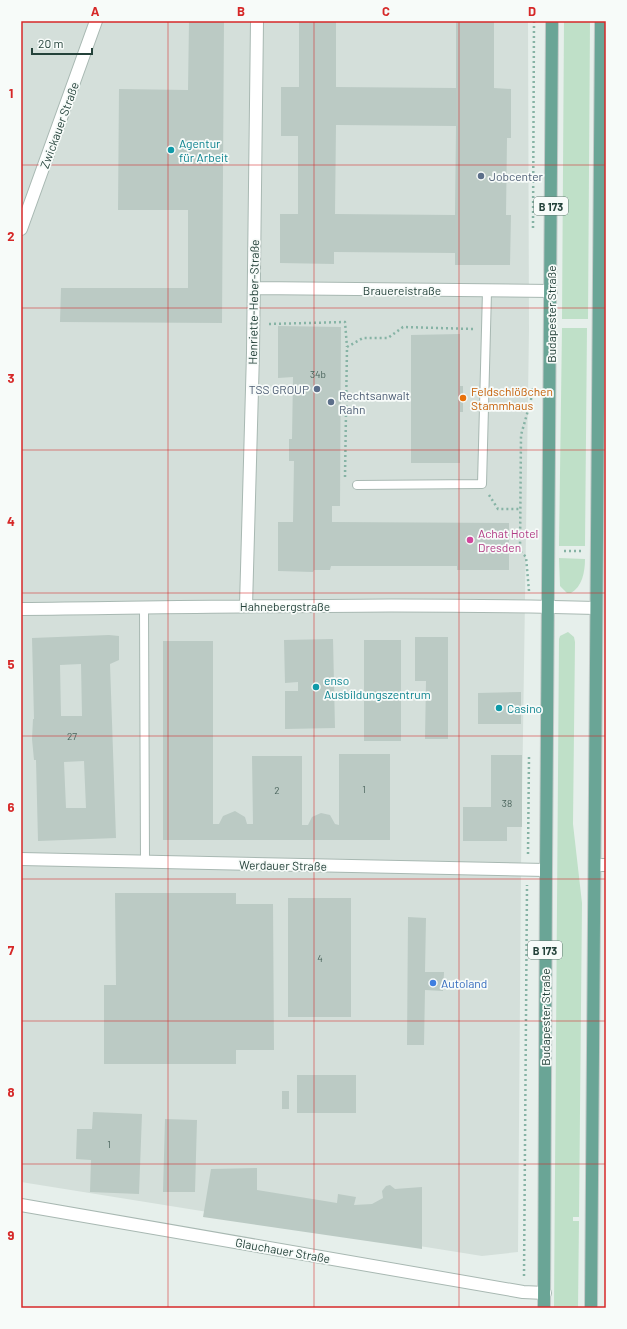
<svg xmlns="http://www.w3.org/2000/svg" width="627" height="1329" viewBox="0 0 627 1329" font-family="Barlow,sans-serif">
<style>
.built{fill:#d4dfda}
.green{fill:#bfe0c8}
.building{fill:#bbcac4;fill-rule:evenodd}
.lines{fill:none;stroke-linecap:round;stroke-linejoin:round}
.service-casing{stroke:#a8b8b2;stroke-width:10}
.minor-casing{stroke:#a8b8b2;stroke-width:14}
.primary-casing{stroke:#c2cac8;stroke-width:14}
.path{stroke:#86b3a5;stroke-width:2.5;stroke-dasharray:2 3;stroke-linecap:butt}
.service{stroke:#fff;stroke-width:8}
.minor{stroke:#fff;stroke-width:12}
.primary{stroke:#6aa596;stroke-width:12}
.grid{fill:none;stroke:#d62828;stroke-width:1;stroke-opacity:0.55}
.culture-dot{fill:#0f9aa8;stroke:#f7fbf9;stroke-width:1.5}
.service-dot{fill:#5c6f8a;stroke:#f7fbf9;stroke-width:1.5}
.food-dot{fill:#e8710a;stroke:#f7fbf9;stroke-width:1.5}
.hotel-dot{fill:#d1479c;stroke:#f7fbf9;stroke-width:1.5}
.shop-dot{fill:#3f7fe0;stroke:#f7fbf9;stroke-width:1.5}
.labels{text-anchor:middle;dominant-baseline:central;stroke-width:3.5;stroke-linejoin:round;paint-order:stroke}
.number-label{font-size:10px;fill:#4a645c}
.shield{fill:#f7fbf9;stroke:#637a73;stroke-width:1}
.shield-label{font-size:11px;font-weight:bold;fill:#24423a}
.street-label{font-size:12px;fill:#24423a;stroke:#f7fbf9}
.culture-label{font-size:12px;fill:#0d838f;stroke:#f7fbf9;text-anchor:start}
.service-label{font-size:12px;fill:#4e5e75;stroke:#f7fbf9;text-anchor:start}
.food-label{font-size:12px;fill:#c56008;stroke:#f7fbf9;text-anchor:start}
.hotel-label{font-size:12px;fill:#b23c85;stroke:#f7fbf9;text-anchor:start}
.shop-label{font-size:12px;fill:#366cbe;stroke:#f7fbf9;text-anchor:start}
.neatline{fill:none;stroke:#d62828;stroke-width:1.5}
.grid-label{font-size:13px;text-anchor:middle;font-weight:bold;fill:#d62828}
</style>
<rect width="100%" height="100%" fill="#e6efeb"/>
<!-- built -->
<path class="built" d="M21,21H528L529,330L521,868L518,1252L482,1256L21,1182Z"/>
<!-- green -->
<path class="green" d="M564,21H590L588,319H562Z
M562,328H587L585,546H559Z
M559,558L585,559C585,572 582,587 571,593H567L560,586Z
M568,632L574,637L575,642L573,824L582,903L579,1217H573V1221H579L578,1308H554L559,639L560,636Z"/>
<!-- building -->
<path class="building" d="M189,21H224L222,323L60,322L61,288H188V210H118L119,89L188,90Z
M299,21H336V87L456,88V21H494V88L511,89V138H507L506,215H511L510,265H455V253L334,252V264L280,263V214H298V136H281V87H299ZM336,125L456,126L455,215L335,214Z
M278,326L341,327L340,506H332V522L509,523V570H457V566H331L330,570H314L313,572L278,571V522H293L294,461H289V439H292L293,377L278,378Z
M460,334V386H463V412H460V463H411V335Z
M109,635L119,636V660L110,664L116,838L38,841L36,760H34L32,739L33,719H34L32,638ZM81,664L82,716H61L60,665ZM84,761L86,808H66L64,762Z
M415,637H448V739H425L426,681H415Z
M333,639L335,728L285,729V691H298V682L285,683L284,640Z
M364,640H401V741H364Z
M163,641H213V824H219L223,816L235,811L245,817L247,824H253L252,756H302V825H308L312,817L321,813L330,815L335,824L339,825V754H390V840H163Z
M521,692V724H478V693Z
M491,755H522V827H507V841H463V807H491Z
M115,893H236V904H273L274,1050H236V1064H104V985H116Z
M288,898H351V1017H288Z
M408,917L426,918L425,972H444L443,991L425,990L424,1045H407Z
M297,1075H356V1113H297Z
M282,1091H289V1109H282Z
M93,1112L142,1114L139,1194L90,1192L91,1160L76,1159L77,1129H92Z
M165,1119L197,1120L195,1192H163Z
M257,1168V1190L337,1203L338,1194L356,1197L354,1205L372,1204L383,1198L382,1191L386,1186L390,1185L395,1189L422,1187V1249L203,1217L211,1169Z"/>
<g class="lines">
<defs>
<path id="service" d="M357,485L482,484L487,291
M144,608L145,862"/>
<path id="minor" d="M21,229L96,21
M254,288L551,291
M246,606L253,353L257,21
M21,609C213,607 405,603 596,608
M21,859L546,870
M595,865H606
M21,1205L523,1292L545,1293"/>
<path id="primary" d="M544,1308L546,870L552,21
M591,1308L601,21"/>
</defs>
<!-- service casing -->
<use href="#service" class="service-casing"/>
<!-- minor casing -->
<use href="#minor" class="minor-casing"/>
<!-- primary casing -->
<use href="#primary" class="primary-casing"/>
<!-- path -->
<path class="path" d="M533,228L534,21
M269,324L345,322L347,347
M345,477L347,347L363,338H388L403,327L473,329
M489,495L498,509H521
M564,551H581
M529,591L526,557L520,551L521,435L531,400L532,387
M528,854L529,757
M524,1276L527,885"/>
<!-- service -->
<use href="#service" class="service"/>
<!-- minor -->
<use href="#minor" class="minor"/>
<!-- primary -->
<use href="#primary" class="primary"/>
</g>
<!-- grid -->
<path class="grid" d="M168,21V1308M314,21V1308M459,21V1308M21,165H606M21,308H606M21,450H606M21,593H606M21,736H606M21,879H606M21,1021H606M21,1164H606"/>
<!-- markers -->
<g class="culture-dot">
<circle cx="171" cy="150" r="4"/>
<circle cx="316" cy="687" r="4"/>
<circle cx="499" cy="708" r="4"/>
</g>
<g class="service-dot">
<circle cx="481" cy="176" r="4"/>
<circle cx="317" cy="389" r="4"/>
<circle cx="331" cy="402" r="4"/>
</g>
<circle class="food-dot" cx="463" cy="398" r="4"/>
<circle class="hotel-dot" cx="470" cy="540" r="4"/>
<circle class="shop-dot" cx="433" cy="983" r="4"/>
<g class="labels">
<!-- number labels -->
<g class="number-label">
<text x="318" y="374">34b</text>
<text x="72" y="736">27</text>
<text x="364" y="789">1</text>
<text x="277" y="790">2</text>
<text x="507" y="803">38</text>
<text x="320" y="958">4</text>
<text x="109" y="1144">1</text>
</g>
<!-- shield labels -->
<g class="shield">
<rect x="534" y="197" width="34" height="18" rx="3"/>
<rect x="528" y="941" width="34" height="18" rx="3"/>
</g>
<g class="shield-label">
<text x="551" y="206">B 173</text>
<text x="545" y="950">B 173</text>
</g>
<!-- street labels -->
<g class="street-label">
<text transform="translate(59 125) rotate(-70)">Zwickauer Straße</text>
<text x="402" y="290">Brauereistraße</text>
<text transform="translate(253 302) rotate(-89)">Henriette-Heber-Straße</text>
<text transform="translate(551 314) rotate(-90)">Budapester Straße</text>
<text x="285" y="606">Hahnebergstraße</text>
<text transform="translate(283 865) rotate(1)">Werdauer Straße</text>
<text transform="translate(545 1017) rotate(-90)">Budapester Straße</text>
<text transform="translate(283 1250) rotate(10)">Glauchauer Straße</text>
</g>
<!-- culture labels -->
<g class="culture-label">
<text x="179" y="143">Agentur<tspan x="179" dy="14">für Arbeit</tspan></text>
<text x="324" y="680">enso<tspan x="324" dy="14">Ausbildungszentrum</tspan></text>
<text x="507" y="708">Casino</text>
</g>
<!-- service labels -->
<g class="service-label">
<text x="489" y="176">Jobcenter</text>
<text x="309" y="389" text-anchor="end">TSS GROUP</text>
<text x="339" y="395">Rechtsanwalt<tspan x="339" dy="14">Rahn</tspan></text>
</g>
<!-- food labels -->
<g class="food-label">
<text x="471" y="391">Feldschlößchen<tspan x="471" dy="14">Stammhaus</tspan></text>
</g>
<!-- hotel labels -->
<g class="hotel-label">
<text x="478" y="533">Achat Hotel<tspan x="478" dy="14">Dresden</tspan></text>
</g>
<!-- shop labels -->
<g class="shop-label">
<text x="441" y="983">Autoland</text>
</g>
</g>
<!-- border -->
<rect width="627" height="1329" fill="none" stroke="#f7fbf9" stroke-width="44"/>
<!-- scale -->
<path d="M32 48v6h60v-6" fill="none" stroke="#24423a" stroke-width="2"/>
<text x="38" y="48" font-size="12" fill="#24423a" stroke="#f7fbf9" stroke-width="3" paint-order="stroke">20 m</text>
<rect x="22" y="22" width="583" height="1285" class="neatline"/>
<g class="grid-label">
<text x="95" y="16">A</text>
<text x="241" y="16">B</text>
<text x="386" y="16">C</text>
<text x="532" y="16">D</text>
<text x="11" y="98">1</text>
<text x="11" y="241">2</text>
<text x="11" y="383">3</text>
<text x="11" y="526">4</text>
<text x="11" y="669">5</text>
<text x="11" y="812">6</text>
<text x="11" y="955">7</text>
<text x="11" y="1097">8</text>
<text x="11" y="1240">9</text>
</g>
</svg>
